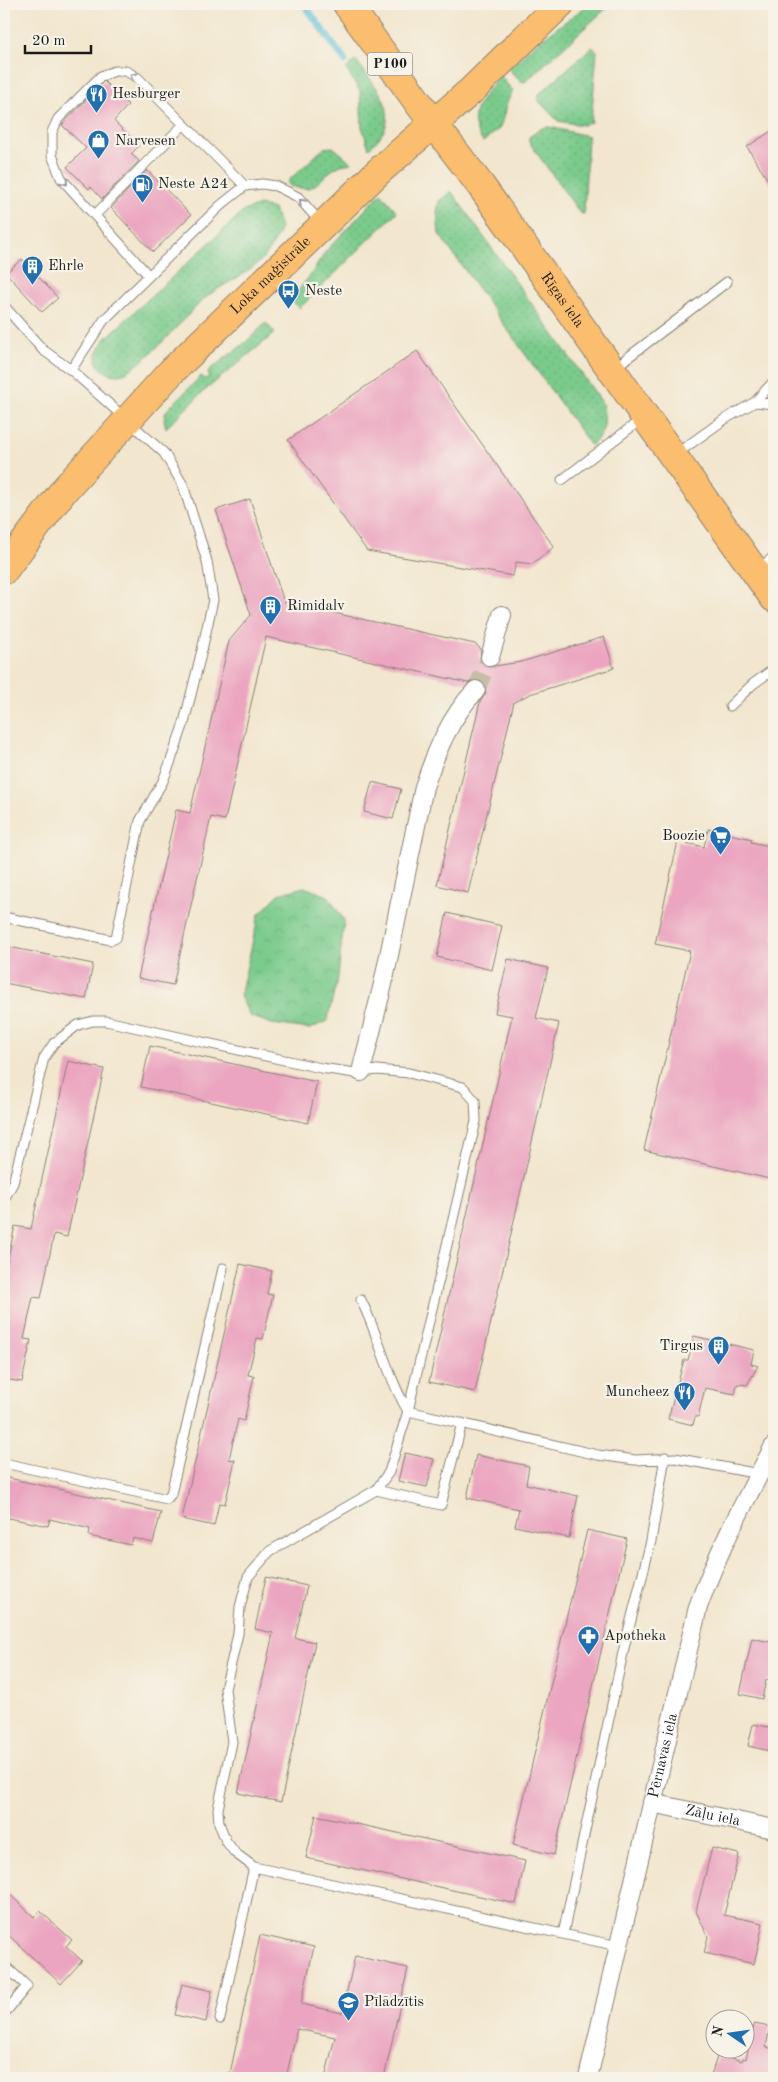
<svg xmlns="http://www.w3.org/2000/svg" width="778" height="2082" viewBox="0 0 778 2082" font-family="'Old Standard TT',serif">
<style>
.grass{fill:url(#grass-dots);stroke:#4b7454}
.park{fill:url(#park-crowns);stroke:#4b7454}
.lines{fill:none;stroke-linecap:round;stroke-linejoin:round}
.stream{stroke:#5bc1d8;stroke-width:7}
.building{fill:#eba5c0}
.minor-tunnel{stroke:#c7beaa;stroke-width:18;stroke-dasharray:18 9;stroke-linecap:butt}
.service-casing{stroke:#878175;stroke-width:11}
.minor-casing{stroke:#878175;stroke-width:20}
.primary-casing{stroke:#878175;stroke-width:30}
.service{stroke:#fff;stroke-width:9}
.minor{stroke:#fff;stroke-width:18}
.primary{stroke:#fbbd6e;stroke-width:28}
.oneway{stroke:#999}
.labels{text-anchor:middle;dominant-baseline:central;stroke-width:4.5;stroke-linejoin:round;paint-order:stroke}
.shield{fill:#f7f3e8;stroke:#5e5c59;stroke-width:1}
.shield-label{font-size:14px;font-weight:bold;fill:#1c1c1c}
.poi-label{font-size:15px;fill:#1c1c1c;stroke:#f7f3e8;text-anchor:start}
.street-label{font-size:15px;fill:#1c1c1c;stroke:#f7f3e8}
</style>
<defs>
<pattern id="grass-dots" width="8" height="8" patternUnits="userSpaceOnUse" patternTransform="scale(1.25)"><rect width="8" height="8" fill="#7acb8c"/><path d="M2 2h.1M6 6h.1" fill="none" stroke="#69ae78" stroke-width="1.8" stroke-linecap="round"/></pattern>
<pattern id="park-crowns" width="20" height="18" patternUnits="userSpaceOnUse" patternTransform="scale(1.25)"><rect width="20" height="18" fill="#7acb8c"/><path d="M2 6a3 3 0 1 1 6 0M12 15a3 3 0 1 1 6 0" fill="none" stroke="#69ae78"/></pattern>
</defs>
<rect width="100%" height="100%" fill="#f7f3e8"/>
<filter id="ink" filterUnits="userSpaceOnUse"><feTurbulence type="fractalNoise" baseFrequency=".02" numOctaves="2"/><feDisplacementMap in="SourceGraphic" scale="10" xChannelSelector="R" yChannelSelector="G"/><feConvolveMatrix kernelMatrix="1 2 1 2 8 2 1 2 1" color-interpolation-filters="sRGB"/></filter>
<filter id="wash" filterUnits="userSpaceOnUse"><feTurbulence type="fractalNoise" baseFrequency=".0096" numOctaves="4" result="noise"/><feDisplacementMap in="SourceGraphic" scale="20" xChannelSelector="R" yChannelSelector="G"/><feGaussianBlur stdDeviation="1.12" result="paint"/><feColorMatrix in="noise" values="0 0 0 0 0 0 0 0 0 0 0 0 0 0 0 0 0 1.4 0 .05"/><feComposite in="paint" operator="in"/></filter>
<g filter="url(#wash)">
<rect width="100%" height="100%" fill="#f2e6ce"/>
<!-- grass -->
<path class="grass" d="M589,4H611L525,82L521,81L508,69L535,44Z
M592,47L597,51L591,122L583,125L558,121L538,100L539,94Z
M356,60C378,91 407,116 369,148L362,127L360,91L346,69Z
M500,76L513,91L508,100L500,128L483,142C463,115 482,98 500,76Z
M549,127L588,136L584,214L580,213L529,142V137L542,128Z
M333,147L352,163C347,164 341,164 337,167C317,178 317,195 290,186L287,182L324,148Z
M451,191L601,401C607,420 606,433 591,446L439,234L437,213L439,201Z
M381,193L397,212L300,308L291,300L312,273L326,251Z
M259,205L274,209L281,228C275,241 269,254 258,263C242,278 219,285 203,300C186,315 138,374 117,375C108,375 103,370 97,364V353L105,339L244,211Z
M266,323L275,333L203,392L166,428L164,419L166,411L201,376L205,379L209,377L208,371L245,343Z"/>
<!-- park -->
<path class="park" d="M304,887L328,896L344,920L338,977L327,1021L310,1029L272,1024L250,1016L240,996L259,914L279,894Z"/>
<g class="lines">
<!-- stream -->
<path class="stream" d="M304,4L345,61"/>
</g>
<g id="blocks">
<!-- building -->
<path class="building" d="M104,81L128,105L114,121L139,146L131,154L139,161L102,199L91,187L89,189L67,167L86,148L62,125Z
M774,129V190L747,147Z
M147,170L191,215L153,252L111,208Z
M22,259L58,298L42,312L6,273Z
M417,351L554,547L532,564L516,562L513,576L367,551L288,440Z
M250,499L284,602L475,644L481,649L480,660L488,667L521,662L604,637L614,668L530,694L514,702L468,893L437,885L480,702L486,693L483,682L478,680L468,683L266,637L225,820L211,817L173,985L138,978L176,810L190,813L229,641L251,615L216,510Z
M372,782L401,789L393,819L364,812Z
M708,829L752,839L751,842L774,847V1180L644,1150L690,951L655,944L678,841L704,847Z
M447,913L502,926L492,970L437,957Z
M4,946L93,964L86,999L4,983Z
M508,959L548,968L536,1018L559,1023L475,1392L429,1382L512,1016L495,1013Z
M150,1046L317,1082L308,1123L141,1087Z
M68,1061L104,1069L67,1237L54,1234L41,1298L33,1297L24,1339L31,1340L22,1382L4,1379V1277L15,1226L31,1229Z
M240,1264L272,1271L267,1294L273,1295L263,1339L257,1338L248,1375L254,1376L244,1421L238,1419L229,1459L235,1460L225,1504L219,1503L214,1526L182,1519Z
M694,1336L754,1350L751,1364L758,1366L747,1385L737,1384L735,1394L705,1388L698,1417H695L693,1425L668,1419L684,1360H688Z
M405,1453L434,1459L427,1487L398,1481Z
M476,1455L529,1466L526,1484L578,1496L569,1538L515,1526L519,1509L467,1498Z
M4,1477L161,1512L153,1543L133,1538L131,1545L89,1536L90,1529L50,1519L48,1526L4,1517Z
M587,1530L627,1539L554,1855L513,1845Z
M266,1577L307,1586L295,1638L315,1642L281,1802L238,1793L273,1633L255,1629Z
M752,1638L774,1643V1682L766,1680L762,1699L740,1694Z
M753,1724L774,1728V1752L748,1746Z
M316,1815L525,1861L516,1904L306,1858Z
M712,1848L739,1854L724,1915L763,1923L754,1964L704,1953L708,1937L696,1911Z
M4,1889L34,1917L40,1911L72,1940L66,1946L82,1961L61,1984L4,1931Z
M260,1935L314,1947L301,2004L342,2013L355,1956L408,1968L384,2078H325L335,2037L297,2029L286,2078H229Z
M182,1984L212,1991L206,2022L175,2015Z
M754,2024L770,2027L766,2047L774,2049V2078H710L718,2054L742,2061L743,2058L746,2059Z"/>
</g>
</g>
<g filter="url(#ink)">
<use href="#blocks" fill-opacity="0" stroke="#878175" stroke-width="1"/>
<g class="lines">
<!-- minor-tunnel -->
<path class="minor-tunnel" d="M476,690L490,657"/>
<defs>
<path id="service" d="M95,215L184,124
M149,276L61,178L52,155V132L58,119L101,76L115,71H126L138,78L245,186
M4,306L43,350L71,370L164,453L183,485L207,561L213,600L202,650L184,723L170,763L163,781L140,821L116,938L111,940L4,917
M614,368L727,282
M71,370L104,320L221,205L245,186L262,184L276,186L298,197L321,223
M755,402L774,404
M676,454L725,419L755,402L774,381
M562,480L643,418
M757,569L774,557
M730,706L753,684L774,669
M4,1199L13,1183L44,1058L54,1043L78,1025L93,1021H106L321,1068L355,1073L377,1070L409,1073L463,1087L475,1101L476,1121L408,1411L598,1455L635,1460L675,1458L759,1474
M361,1300C379,1336 387,1376 408,1411L389,1472L376,1490L270,1551L248,1577L240,1607L238,1634L225,1689L232,1742L218,1809L219,1823L226,1841L235,1853L254,1867L618,1946
M4,1463L167,1499L171,1494L223,1268
M376,1490L441,1505L462,1423
M563,1934L624,1648L651,1541L665,1457
M4,1965L27,1986L4,2014
M220,2019L254,1867"/>
<g id="minor">
<path d="M490,657L502,615"/>
<path d="M361,1072L383,984L424,787C436,752 450,717 476,690"/>
<path id="s1" d="M652,1803L774,1829"/>
<path id="s2" d="M588,2078L698,1607C718,1550 746,1499 774,1446"/>
</g>
<g id="primary">
<path id="s3" d="M347,4L433,123L481,186L774,598"/>
<path id="s4" d="M4,570L64,490L171,372L378,172L472,90L560,4"/>
</g>
</defs>
<!-- service casing -->
<use href="#service" class="service-casing"/>
<!-- minor casing -->
<use href="#minor" class="minor-casing"/>
<!-- primary casing -->
<use href="#primary" class="primary-casing"/>
<!-- service -->
<use href="#service" class="service"/>
<!-- minor -->
<use href="#minor" class="minor"/>
<!-- primary -->
<use href="#primary" class="primary"/>
</g>
<!-- one-way arrows -->
<defs><path id="oneway-chevron" d="M-2-3.5L2.5 0L-2 3.5" fill="none" stroke-width="1.6" stroke-linecap="round" stroke-linejoin="round" transform="scale(1.25)"/></defs>
<g class="oneway">
<use href="#oneway-chevron" transform="translate(133 76) rotate(-149)"/>
<use href="#oneway-chevron" transform="translate(65 182) rotate(52)"/>
<use href="#oneway-chevron" transform="translate(302 202) rotate(-135)"/>
</g>
</g>
<!-- icons -->
<defs>
<symbol id="restaurant-pin" viewBox="-11 -11 22 30"><path d="M0 17L-7.5 6A9.5 9.5 0 1 1 7.5 6Z" fill="#1f6fb2" stroke="#f7f3e8"/><path d="M-5-6h1v4h1v-4h1v4h1v-4h1v5L-1.5 .5V6h-2V.5L-5-1ZM5-6V6H3V1.5H1.5Q1.5-4 5-6Z" fill="#fff"/></symbol>
<symbol id="shop-pin" viewBox="-11 -11 22 30"><path d="M0 17L-7.5 6A9.5 9.5 0 1 1 7.5 6Z" fill="#1f6fb2" stroke="#f7f3e8"/><path d="M-5-2.5h2.3a2.7 3.5 0 0 1 5.4 0H5L5.5 6h-11ZM-1.5-2.5h3a1.5 2.3 0 0 0-3 0Z" fill="#fff"/></symbol>
<symbol id="fuel-pin" viewBox="-11 -11 22 30"><path d="M0 17L-7.5 6A9.5 9.5 0 1 1 7.5 6Z" fill="#1f6fb2" stroke="#f7f3e8"/><path d="M-5.5-6h7V0h2V4h1.3V-2.5L3-4.5l.8-.8L6-3V5H2.5V1h-1V6h-7ZM-4.2-4.7v3.2H.2V-4.7Z" fill="#fff"/></symbol>
<symbol id="building-pin" viewBox="-11 -11 22 30"><path d="M0 17L-7.5 6A9.5 9.5 0 1 1 7.5 6Z" fill="#1f6fb2" stroke="#f7f3e8"/><path d="M-4-6H4V6H1V3H-1V6H-4ZM-2.5-4.3h1.7v1.8h-1.7ZM.8-4.3h1.7v1.8H.8ZM-2.5-1h1.7V.8h-1.7ZM.8-1h1.7V.8H.8Z" fill="#fff"/></symbol>
<symbol id="bus-pin" viewBox="-11 -11 22 30"><path d="M0 17L-7.5 6A9.5 9.5 0 1 1 7.5 6Z" fill="#1f6fb2" stroke="#f7f3e8"/><path d="M-5-6H5V4H4V6H2V4H-2V6H-4V4H-5ZM-3.5-4V0h7V-4ZM-3.5 1.2v1.5H-2V1.2ZM2 1.2v1.5H3.5V1.2Z" fill="#fff"/></symbol>
<symbol id="supermarket-pin" viewBox="-11 -11 22 30"><path d="M0 17L-7.5 6A9.5 9.5 0 1 1 7.5 6Z" fill="#1f6fb2" stroke="#f7f3e8"/><path d="M-6-5.5h2.5l.6 2H6L4.5 2H-2.5L-4.4-4H-6ZM-1.5 3.2a1.3 1.3 0 1 0 .1 0ZM3 3.2a1.3 1.3 0 1 0 .1 0Z" fill="#fff"/></symbol>
<symbol id="pharmacy-pin" viewBox="-11 -11 22 30"><path d="M0 17L-7.5 6A9.5 9.5 0 1 1 7.5 6Z" fill="#1f6fb2" stroke="#f7f3e8"/><path d="M-2-6h4v4h4v4h-4v4h-4v-4h-4v-4h4Z" fill="#fff"/></symbol>
<symbol id="school-pin" viewBox="-11 -11 22 30"><path d="M0 17L-7.5 6A9.5 9.5 0 1 1 7.5 6Z" fill="#1f6fb2" stroke="#f7f3e8"/><path d="M0-5L7-2L0 1L-7-2ZM-4 1L0 2.5L4 1V4Q0 6-4 4Z" fill="#fff"/></symbol>
</defs>
<g fill-rule="evenodd">
<use href="#restaurant-pin" x="84" y="82" width="25" height="34"/>
<use href="#shop-pin" x="86" y="128" width="25" height="34"/>
<use href="#fuel-pin" x="130" y="172" width="25" height="34"/>
<use href="#building-pin" x="20" y="254" width="25" height="34"/>
<use href="#bus-pin" x="276" y="278" width="25" height="34"/>
<use href="#building-pin" x="258" y="594" width="25" height="34"/>
<use href="#supermarket-pin" x="708" y="824" width="25" height="34"/>
<use href="#building-pin" x="706" y="1334" width="25" height="34"/>
<use href="#restaurant-pin" x="672" y="1380" width="25" height="34"/>
<use href="#pharmacy-pin" x="576" y="1624" width="25" height="34"/>
<use href="#school-pin" x="336" y="1990" width="25" height="34"/>
</g>
<g class="labels">
<!-- shield labels -->
<rect class="shield" x="367.5" y="52.5" width="45" height="23" rx="4"/>
<g class="shield-label">
<text x="390" y="64">P100</text>
</g>
<!-- poi labels -->
<g class="poi-label">
<text x="112" y="94">Hesburger</text>
<text x="115" y="141">Narvesen</text>
<text x="158" y="184">Neste A24</text>
<text x="48" y="266">Ehrle</text>
<text x="305" y="291">Neste</text>
<text x="287" y="606">Rimidalv</text>
<text x="705" y="836" text-anchor="end">Boozie</text>
<text x="703" y="1346" text-anchor="end">Tirgus</text>
<text x="669" y="1392" text-anchor="end">Muncheez</text>
<text x="604" y="1636">Apotheka</text>
<text x="364" y="2002">Pīlādzītis</text>
</g>
<!-- street labels -->
<g class="street-label">
<text stroke="none"><textPath href="#s4" startOffset="398">Loka maģistrāle</textPath></text>
<text stroke="none"><textPath href="#s3" startOffset="366">Rīgas iela</textPath></text>
<text stroke="none"><textPath href="#s2" startOffset="331">Pērnavas iela</textPath></text>
<text stroke="none"><textPath href="#s1" startOffset="62">Zāļu iela</textPath></text>
</g>
</g>
<!-- margin -->
<rect width="778" height="2082" fill="none" stroke="#f7f3e8" stroke-width="20"/>
<!-- north arrow -->
<g transform="translate(730 2034) rotate(283)"><circle r="24" fill="#f7f3e8" stroke="#9f9d96"/>
<path d="M0-4L9 19L0 12L-9 19Z" fill="#1f6fb2"/>
<text y="-8" font-size="14" font-weight="bold" text-anchor="middle" fill="#1c1c1c">N</text>
</g>
<!-- scale -->
<path d="M25 45v8h66v-8" fill="none" stroke="#1c1c1c" stroke-width="2.5"/>
<text x="32" y="45" font-size="15" fill="#1c1c1c" stroke="#f7f3e8" stroke-width="4" paint-order="stroke">20 m</text>
</svg>
